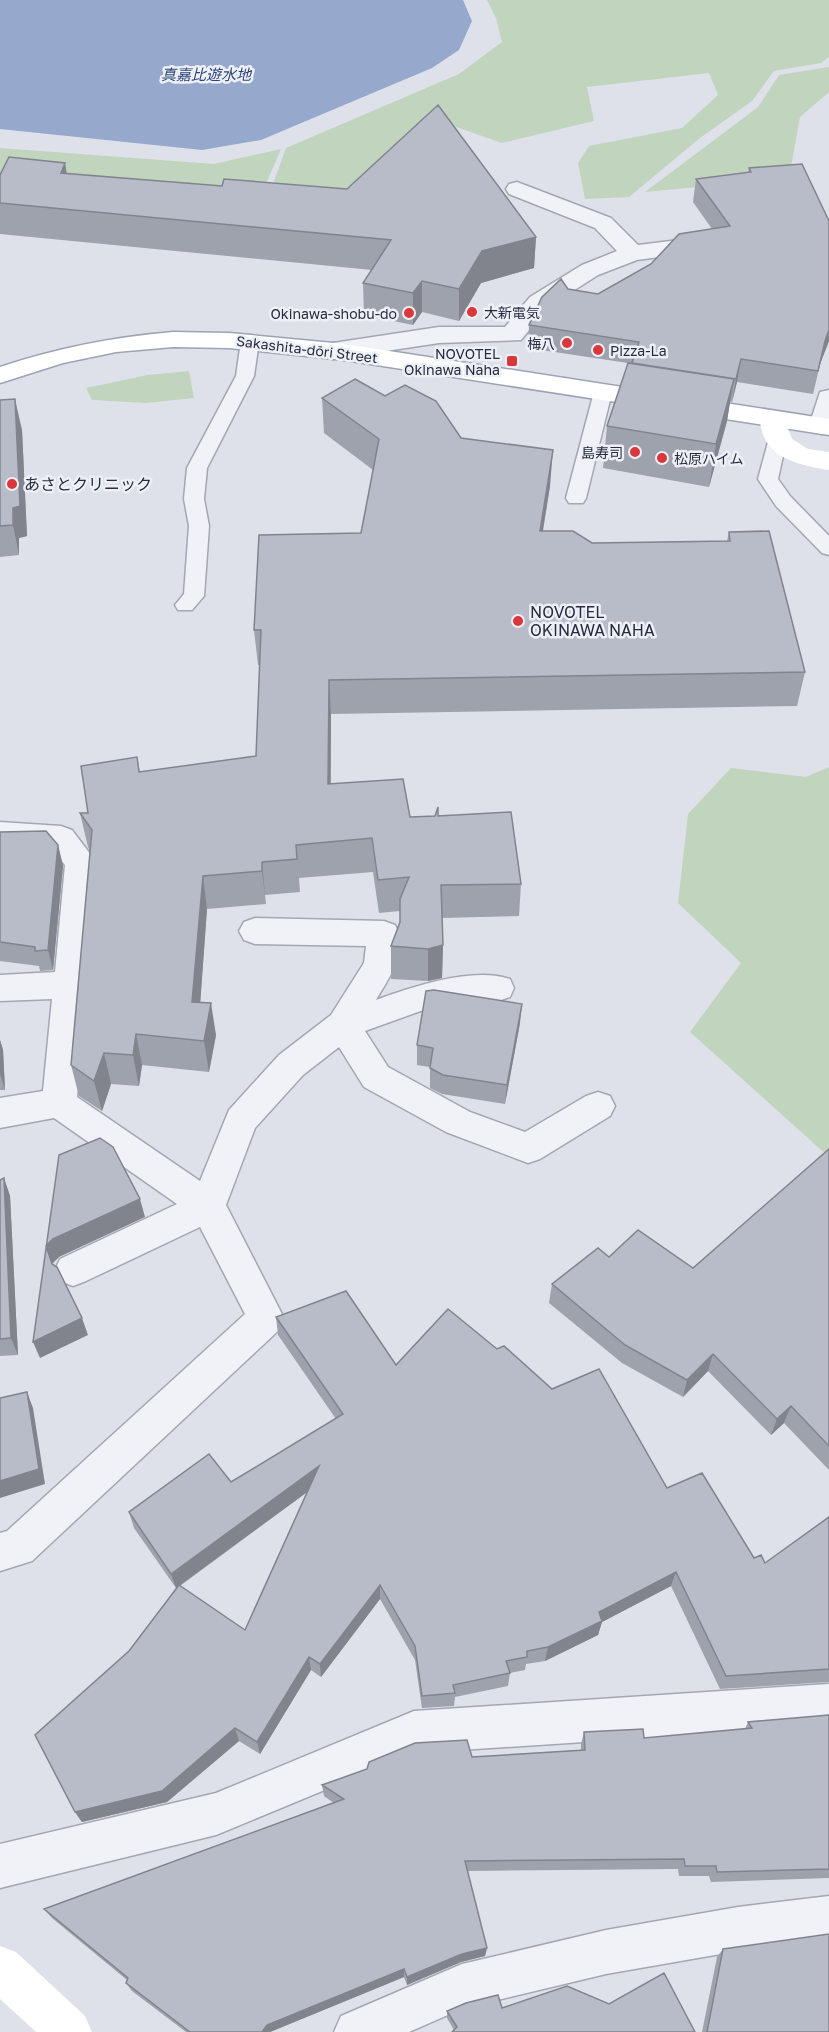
<svg xmlns="http://www.w3.org/2000/svg" width="829" height="2032" viewBox="0 0 829 2032" font-family="'Golos Text','Noto Sans JP',sans-serif">
<style>
.green{fill:#c1d4be}
.water{fill:#96a9cc}
.lines{fill:none;stroke-linecap:round;stroke-linejoin:round}
.lane-casing{stroke:#a3a7b3;stroke-width:3}
.street-casing{stroke:#a3a7b3;stroke-width:3}
.primary-casing{stroke:#9ca3b6;stroke-width:3}
.lane{fill:#f1f2f7;fill-rule:evenodd}
.street{fill:#f1f2f7;fill-rule:evenodd}
.secondary{fill:#fff;fill-rule:evenodd}
.primary{fill:#fff;fill-rule:evenodd}
.wall{fill:#9ea2ad;fill-rule:evenodd}
.shaded-wall{fill:#81848d}
.building{fill:#b8bcc9;stroke:#81848d;stroke-width:1.5}
.poi-dot{fill:#da373c;stroke:#eef0f6;stroke-width:2}
.labels{text-anchor:middle;dominant-baseline:central;stroke-width:5;stroke-linejoin:round;paint-order:stroke}
.far-poi-label{font-size:14px;fill:#262c41;stroke:#eef0f6;text-anchor:end}
.far-street-label{font-size:14px;fill:#262c41;stroke:#eef0f6}
.far-water-label{font-size:15px;font-style:italic;fill:#2c4579;stroke:#eef0f6}
.poi-label{font-size:16px;fill:#262c41;stroke:#eef0f6;text-anchor:start}
</style>
<rect width="100%" height="100%" fill="#dee1e9"/>
<!-- green -->
<path class="green" d="M487,0H829V57L821,63L774,71L752,101L700,138L629,197L585,199L578,163L589,146L682,128L718,95L709,73L587,87L594,121L502,143L439,121L412,190L268,198L286,148L459,74L502,42L496,18Z
M829,67V92L800,117L789,178L645,192L758,107L779,75Z
M0,148L214,164L281,149L259,200L0,176Z
M189,371L194,398L146,403L92,400L86,388L148,375Z
M829,767V1157L690,1032L741,963L678,903L688,814L731,768L806,777Z"/>
<!-- water -->
<path class="water" d="M0,0H463L472,21L459,50L432,68L261,140L202,150L0,129Z"/>
<g class="lines">
<defs>
<path id="lane" d="M250,335L259,341L254,376L207,468L204,499L209,526L204,596L192,610H178L175,605L184,594L189,526L184,499L187,468L236,376L241,341Z
M603,386L612,392L586,498L583,503H569L566,498L594,392Z
M777,436L784,438L786,442L778,479L790,496L829,536V555L822,553L776,506L758,479L768,442L770,438Z"/>
<path id="street" d="M517,182L611,218L638,245L703,237L711,239L715,244L711,249L703,251L637,260L598,275L548,307L521,340L439,343L333,359L324,356L321,351L324,346L333,343L439,327H505L530,297L582,265L617,251L595,228L509,194L506,189L509,184Z
M829,390V432L822,434L813,432L809,426L820,392Z
M0,822L61,826L72,830L97,863L77,1097L200,1181L229,1110L279,1055L331,1015L364,963L366,946L255,944L244,940L239,931L244,922L255,918L384,921L395,925C409,950 389,978 376,1000C411,987 473,966 510,979L514,988L510,997L498,1001L429,1008L365,1031L388,1067L470,1112L525,1132L586,1096L598,1092L610,1096L615,1106L610,1116L540,1159L528,1163L446,1132L364,1087L339,1047L303,1075L255,1128L226,1205L284,1318L279,1330L32,1561L0,1571V1533L7,1531L245,1314L200,1227L86,1281L73,1286L60,1281L55,1270L60,1259L177,1204L54,1118L0,1128V1098L43,1091L52,999L0,1001V975L55,972L65,865L52,849L0,846Z
M829,1684V1726L414,1753L216,1835L0,1888V1844L216,1793L414,1711Z
M829,1896V1940L738,1951L606,1974L464,2008L409,2032H334L341,2016L462,1964L606,1930L738,1907Z"/>
<path id="primary" d="M173,332L229,333L344,344L829,419V435L344,360L229,348L173,347L116,352L63,363L0,383V367C57,348 113,337 173,332Z"/>
</defs>
<!-- lane casing -->
<use href="#lane" class="lane-casing"/>
<!-- street casing -->
<use href="#street" class="street-casing"/>
<!-- primary casing -->
<use href="#primary" class="primary-casing"/>
<!-- lane -->
<use href="#lane" class="lane"/>
<!-- street -->
<use href="#street" class="street"/>
<!-- secondary -->
<path class="secondary" d="M773,411L782,413L792,439L808,449L829,452V470C798,465 761,457 760,419L764,413Z
M0,1946L16,1952L85,2016L92,2032H36L0,1999Z"/>
<!-- primary -->
<use href="#primary" class="primary"/>
</g>
<!-- wall -->
<path class="wall" d="M65,163L66,173L536,237L534,268L481,283L459,321L422,312L413,325L364,315L363,283L372,270L0,234V248V175Z
M749,168L829,221V341L820,364L813,394L737,382L732,402L730,401L727,421L709,487L603,468L607,426L628,363L528,348L529,325L568,289L598,294L712,229L693,202L696,179L748,172Z
M322,398L461,438L550,486L543,531L592,543L727,541L729,532L805,672L797,706L331,714V784L410,817L438,816L521,884L519,916L442,918L443,945L442,978L428,981L391,979V946L400,923V911L379,913L373,872L299,878L300,892L265,895L266,904L207,909L200,1003L216,1035L209,1072L142,1065L139,1086L111,1084L102,1111L79,1096L71,1065L90,851L88,847L80,813H88L137,757L140,772L256,756L260,665H258L254,630L361,533L373,470L324,433Z
M0,400L22,430L27,536L19,538V555L0,557Z
M0,832L58,845L63,866L53,970L40,971L39,966L0,961Z
M520,1023L505,1104L442,1094L430,1088V1067L417,1065V1045Z
M0,1040L3,1050L5,1090H0Z
M829,1149V1470L784,1423L771,1435L708,1371L683,1397L622,1363L549,1303L552,1284L609,1257L693,1268Z
M4,1178L10,1196L18,1355L0,1356V1180Z
M276,1317L396,1365L497,1349L552,1389L667,1488L754,1558L765,1563L829,1517V1682L720,1689L671,1586L602,1622L598,1635L545,1661L526,1664L525,1670L510,1673L508,1686L455,1697L454,1706L422,1708L415,1660L380,1599L321,1677L311,1670L260,1754L239,1741L167,1802L82,1822L75,1812L129,1651L176,1588L134,1528L129,1512L231,1482L336,1419L278,1335ZM307,1492L245,1630L180,1586Z
M829,1715V1878L711,1882L709,1876H679L678,1869L467,1871L487,1948L485,1956L461,1962L407,1985L404,1977L270,2032H186L132,1991L126,1983L127,1980L52,1918L44,1909L334,1803L324,1796L322,1785L472,1757L581,1750V1744L584,1732L644,1738L745,1729L748,1722Z
M723,1949L829,2032H702L717,1957Z
M609,2004L454,2030L447,2018V2011Z"/>
<!-- shaded-wall -->
<path class="shaded-wall" d="M65,163L70,194L61,173Z
M536,237L534,268L481,283L459,321V289L482,251Z
M422,281V312L413,325V293Z
M829,330V341L820,364L813,394L825,341Z
M741,359L737,382L732,402L736,379Z
M734,379L727,421L709,487L716,444Z
M15,399L22,430L27,536L19,538V555L13,525Z
M553,450L550,486L537,566L540,531Z
M329,680L331,714L330,818L328,784Z
M58,845L63,866L53,970L48,950Z
M262,862L265,895L266,904L262,871Z
M203,876L207,909L198,1034L192,1002Z
M443,945L442,978L428,981V949Z
M211,1003L216,1035L209,1072L204,1041Z
M522,1004L520,1023L505,1104L507,1085Z
M136,1034L142,1065L139,1086L133,1055Z
M0,1040L3,1050L5,1090L0,1074Z
M104,1053L111,1084L102,1111L94,1081Z
M4,1178L10,1196L18,1355L11,1338Z
M140,1199L145,1217L59,1257L52,1264L46,1246L53,1239Z
M82,1318L88,1335L40,1358L33,1342Z
M713,1354L708,1371L683,1397L687,1380Z
M27,1392L33,1408L45,1484L0,1498V1481Z
M791,1406L784,1423L771,1435L777,1419Z
M319,1466L321,1482L176,1588L171,1574Z
M676,1572L671,1586L602,1622L598,1635L545,1661L548,1647L599,1612Z
M380,1585V1599L321,1677L320,1664Z
M309,1657L311,1670L260,1754L257,1742Z
M235,1728L239,1741L167,1802L82,1822L75,1812Z
M487,1948L485,1956L461,1962L407,1985V1977L462,1954Z
M404,1969V1977L270,2032H262L267,2025Z"/>
<!-- building -->
<path class="building" d="M438,105L536,237L482,251L459,289L422,281L413,293L363,283L391,240L0,203V175L9,157L65,163L61,173L222,186L224,179L347,189Z
M802,164L829,221V330L825,341L818,371L741,359L736,379L632,363L639,342L529,325L542,297L561,279L568,289L598,294L651,264L679,234L730,226L696,179L751,172L749,168Z
M628,363L734,379L716,444L607,426Z
M355,379L385,396L405,385L436,401L461,438L553,450L540,531H573L592,543L730,541L729,532L769,531L805,672L329,680L328,784L403,779L410,817L435,816L438,807V816L511,812L521,884L441,885L443,945L428,949L391,946L400,922V899L409,877L378,880L372,838L296,845L297,859L262,862V871L203,876L192,1002L211,1003L204,1041L136,1034L133,1055L104,1053L94,1081L71,1065L92,830L80,813H88L81,766L137,757L139,772L256,756L261,630H254L259,535L361,533L379,439L322,398Z
M15,399L20,506L13,508V525L0,526V400Z
M46,831L58,845L48,950L35,951V947L0,942V832Z
M434,990L522,1004L507,1085L443,1075L430,1068L433,1048L417,1045L426,991Z
M100,1138L113,1147L140,1199L53,1239L46,1246L52,1264L57,1267L82,1318L33,1342L59,1155Z
M829,1149V1446L791,1406L777,1419L713,1354L687,1380L625,1345L552,1284L598,1248L609,1257L638,1230L693,1268Z
M4,1178L11,1338L0,1339V1180Z
M346,1291L396,1365L448,1309L497,1349L504,1346L552,1389L599,1369L667,1488L702,1473L754,1558L761,1555L765,1563L829,1517V1669L726,1676L676,1572L599,1612L602,1621L548,1647L527,1651V1657L506,1661L510,1673L453,1685L455,1693L422,1696L415,1646L380,1585L320,1664L309,1657L257,1742L235,1728L162,1791L75,1812L35,1735L129,1651L179,1585L245,1630L319,1466L171,1574L129,1512L209,1454L231,1482L343,1414L276,1317Z
M27,1392L39,1469L0,1481V1398Z
M829,1715V1869L717,1872L716,1866H685L684,1859L465,1861L487,1948L462,1954L407,1977L404,1969L267,2025L262,2032H190L126,1983L128,1978L44,1909L344,1799L322,1785L367,1769L369,1762L415,1743L467,1740L472,1757L585,1750L584,1732L643,1729L644,1738L752,1728L748,1722Z
M829,1934V2032H707L723,1949Z
M664,1973L695,2032H452L457,2027L447,2011L466,2003L498,1995L502,2008L567,1986L609,2004Z"/>
<!-- markers -->
<g class="poi-dot">
<circle cx="472" cy="312" r="6"/>
<circle cx="409" cy="313" r="6"/>
<circle cx="567" cy="343" r="6"/>
<circle cx="598" cy="350" r="6"/>
<rect x="506" y="355" width="12" height="12" rx="3"/>
<circle cx="635" cy="452" r="6"/>
<circle cx="662" cy="458" r="6"/>
<circle cx="12" cy="484" r="6"/>
<circle cx="518" cy="621" r="6"/>
</g>
<g class="labels">
<!-- far-poi labels -->
<g class="far-poi-label">
<text x="484" y="312" text-anchor="start">大新電気</text>
<text x="397" y="313">Okinawa-shobu-do</text>
<text x="555" y="343">梅八</text>
<text x="610" y="350" text-anchor="start">Pizza-La</text>
<text x="500" y="353">NOVOTEL<tspan x="500" dy="16">Okinawa Naha</tspan></text>
<text x="623" y="452">島寿司</text>
<text x="674" y="458" text-anchor="start">松原ハイム</text>
</g>
<!-- far-street labels -->
<g class="far-street-label">
<text transform="translate(307 349) rotate(7)">Sakashita-dōri Street</text>
</g>
<!-- far-water labels -->
<g class="far-water-label">
<text x="206" y="74">真嘉比遊水地</text>
</g>
<!-- poi labels -->
<g class="poi-label">
<text x="24" y="484">あさとクリニック</text>
<text x="530" y="612">NOVOTEL<tspan x="530" dy="18">OKINAWA NAHA</tspan></text>
</g>
</g>
</svg>
